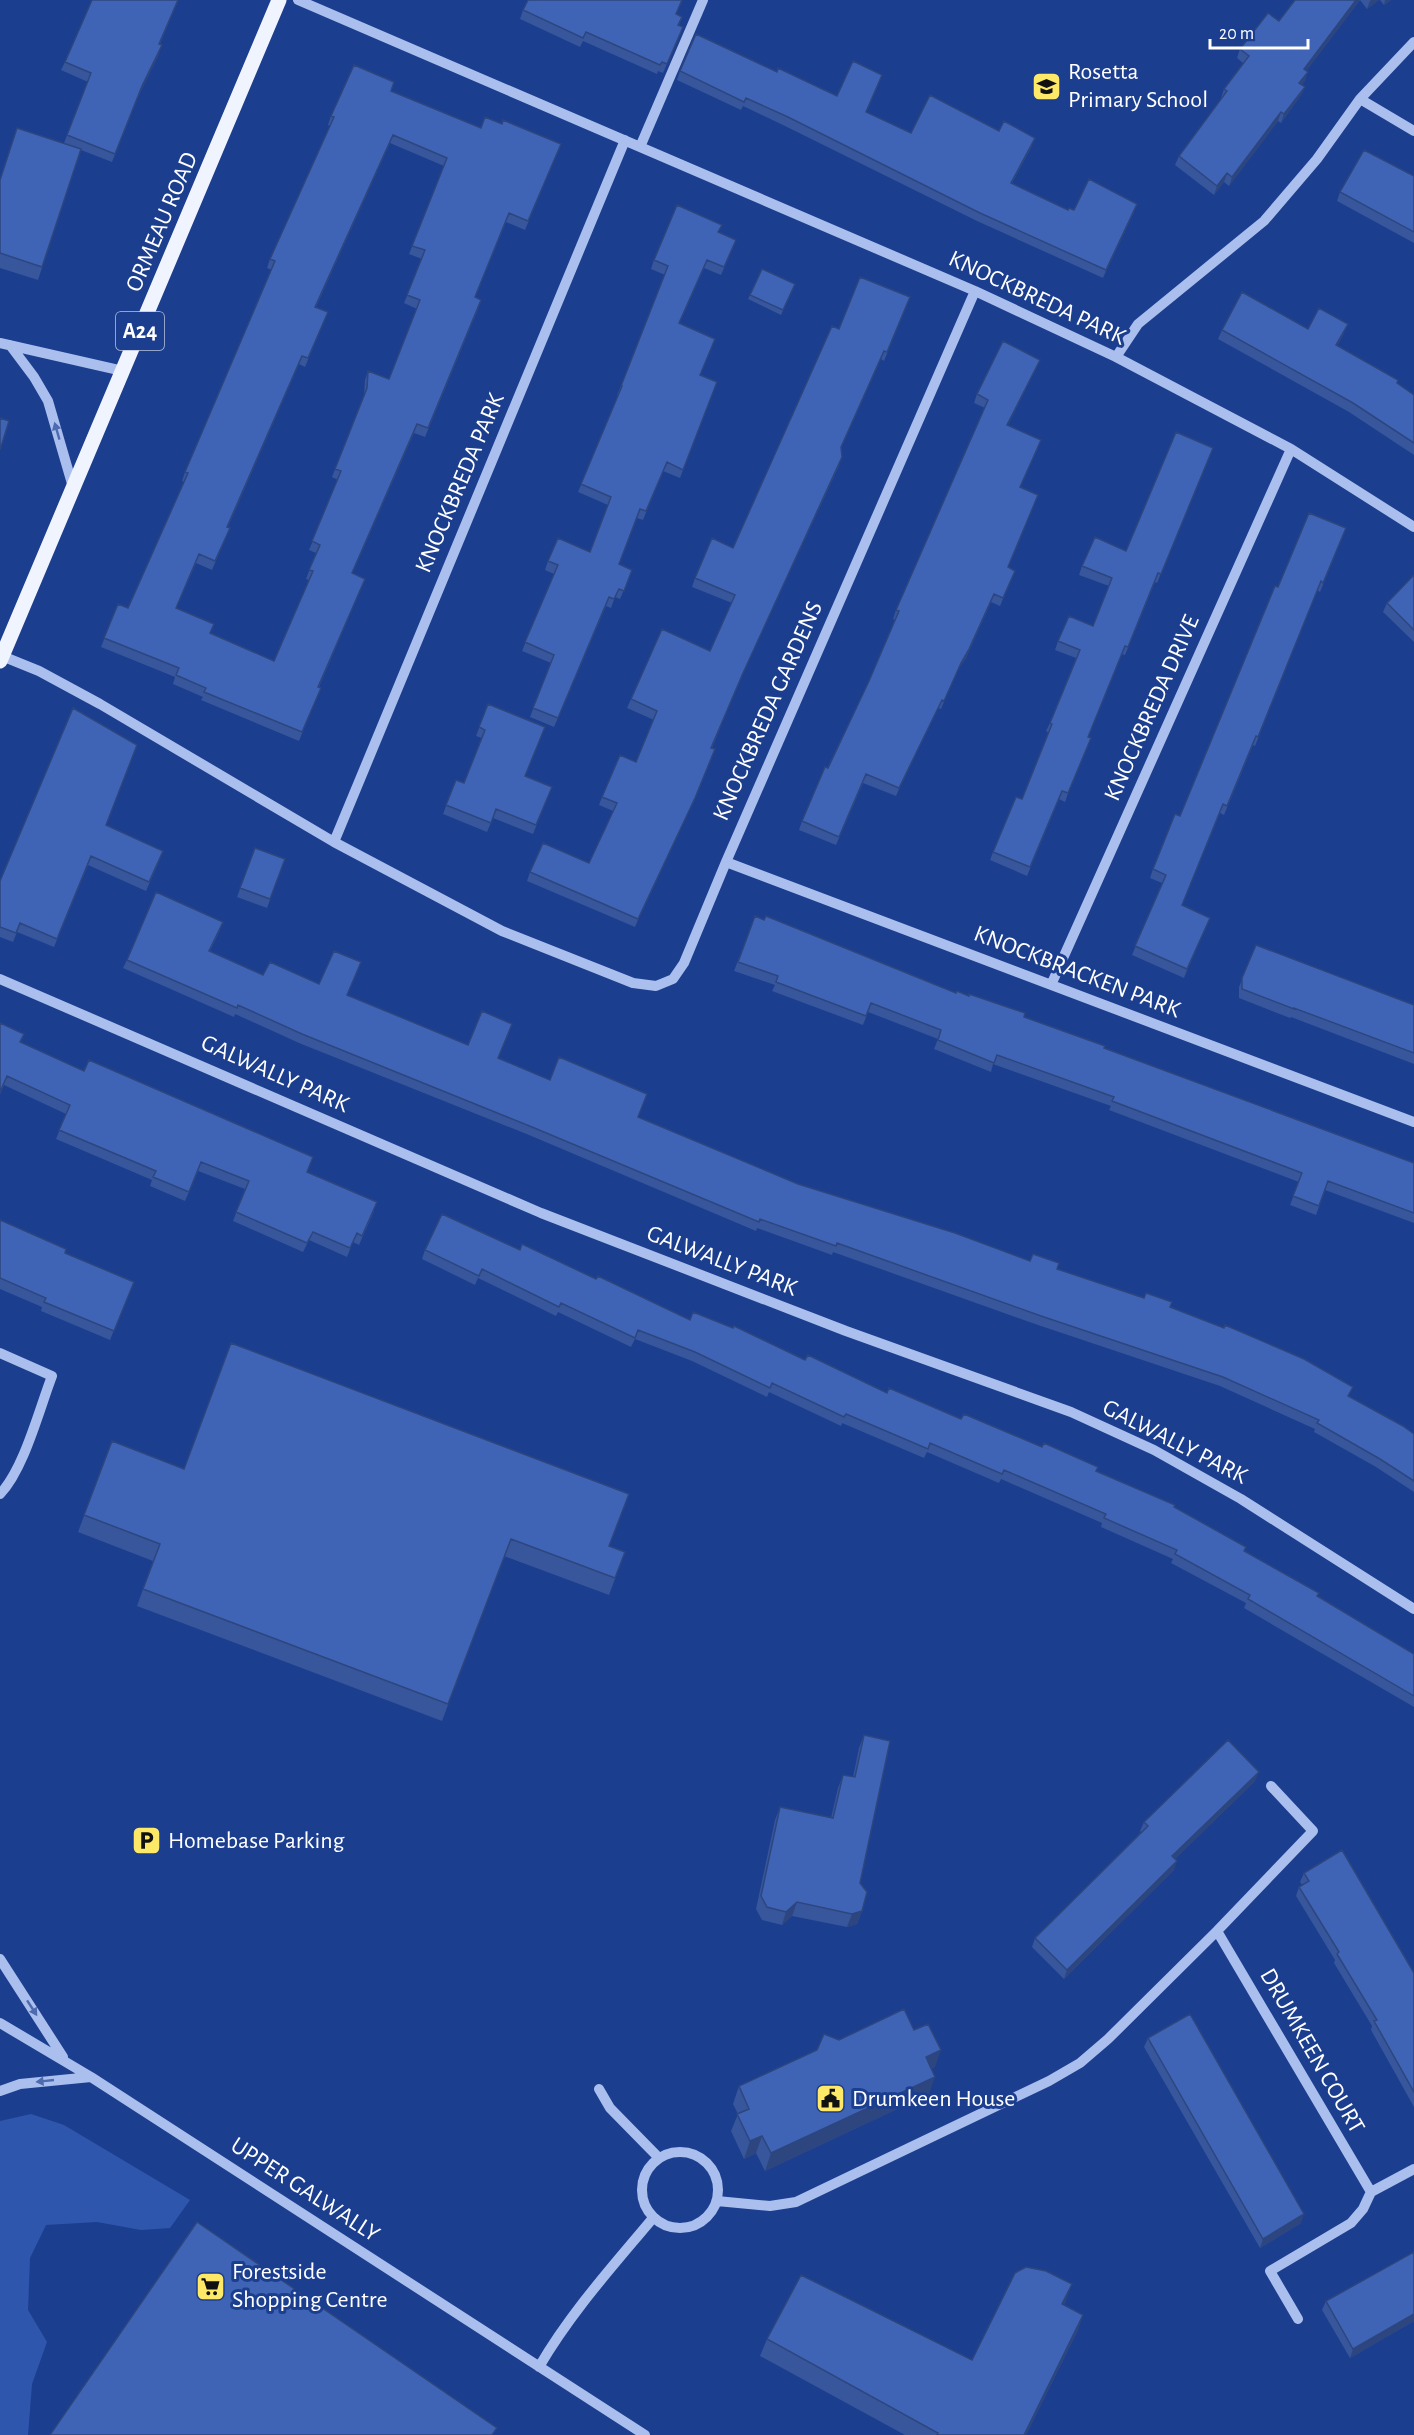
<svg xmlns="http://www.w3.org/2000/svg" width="1414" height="2435" viewBox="0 0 1414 2435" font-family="'Alegreya Sans',sans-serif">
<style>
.green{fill:#2f56ad}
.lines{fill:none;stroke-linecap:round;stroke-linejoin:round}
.minor{stroke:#aabfee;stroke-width:10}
.major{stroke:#f0f4ff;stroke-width:15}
.wall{fill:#37569c;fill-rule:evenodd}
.shaded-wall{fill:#2d467f}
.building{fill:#4064b5;stroke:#2d467f;stroke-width:1.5;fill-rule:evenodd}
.oneway{fill:#4e6bb0}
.labels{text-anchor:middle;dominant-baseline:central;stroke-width:6;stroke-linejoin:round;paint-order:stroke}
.shield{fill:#1c3e8f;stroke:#bbc5dd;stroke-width:1.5}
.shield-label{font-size:22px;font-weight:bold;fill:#fff}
.poi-label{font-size:24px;fill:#fff;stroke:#1c3e8f;text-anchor:start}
.street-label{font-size:24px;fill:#fff;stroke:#1c3e8f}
</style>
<rect width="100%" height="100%" fill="#1c3e8f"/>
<!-- green -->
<path class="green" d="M31,2114L64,2125L190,2200L170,2228L141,2230L97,2222L46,2225L30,2258L28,2310L47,2342L32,2384L28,2435H0V2121Z"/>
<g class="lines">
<!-- minor -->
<path class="minor" d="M298,0L975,291L1116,357L1291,449L1414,527
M1360,99L1414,131
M640,147L703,0
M0,343L123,371
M10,345L34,377L48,401L73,487
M1116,357L1138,324L1264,221L1317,159L1360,99L1414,42
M2,656L39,671L100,704L334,842L502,931L633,983L656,986L673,979L684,963L726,862L975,291
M334,842L625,140
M726,862L1414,1122
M0,979L541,1213L846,1331L1071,1412L1154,1450L1241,1499L1414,1609
M1051,985L1291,449
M0,1353L52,1376C39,1410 24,1469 0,1494
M1217,1931L1371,2192L1363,2209L1351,2223L1270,2271L1298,2319
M0,1959L63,2057
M0,2023L91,2077L645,2435
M599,2089L610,2108L659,2158
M0,2091L20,2084L91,2077
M642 2190a38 38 0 1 1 76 0a38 38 0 1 1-76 0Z
M1371,2192L1414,2169
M717,2201L770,2206L796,2202L1049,2081L1080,2063L1108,2039L1217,1931L1313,1831L1271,1786
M539,2367C571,2312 613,2266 653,2218"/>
<!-- major -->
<path class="major" d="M0,661L279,0"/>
</g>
<!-- wall -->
<path class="wall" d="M178,0L160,44L159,54L139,95L112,162L81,150L38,280L0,268V179L64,143L88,82L61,70L65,62Z
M1295,0H1360L1306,71L1305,81L1302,84L1305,87L1301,95L1281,123L1278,121L1229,186L1224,182L1214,195L1175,165L1179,156L1222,99L1221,98L1224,89L1243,63L1237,58L1240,49L1279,21Z
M1360,0H1379L1367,9Z
M1380,0H1391L1384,5Z
M523,10L676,14L682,17L679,25V36L663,73L658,71L657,74L583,41L580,47L520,19Z
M680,71L777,72L837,96L879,83L866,112L911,133L1032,146L1012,183L1068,210L1134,212L1103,278L977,221L785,126L743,106L741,110L677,80Z
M394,82L391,91L481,128L557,153L525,230L506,222L475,297L478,309L425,437L414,433L352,574L361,588L319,687L321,688L317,696L299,741L201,700L203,697L173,684L175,677L101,647L118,604L128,608L184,482L182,481L185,472L272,270L267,268L270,259L330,126L328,125L331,116ZM390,143L444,166L409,254L422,259L404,303L417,309L389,379L368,371L365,380L364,396L332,477L338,480L309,550L316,553L306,579L309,580L274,661L210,633L176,608L196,563L212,570L230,528L228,527L299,364L305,367L328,312L316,307Z
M1414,176V243L1337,201L1340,192Z
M719,233L733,248L721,275L704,268L679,324L700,375L717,382L680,478L663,471L643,520L637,518L619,564L629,578L620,599L615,597L611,608L606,606L554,727L530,717L551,663L522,651L554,574L545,570L548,561L590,552L608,505L578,492L619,395H617L621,386L665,275L651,269L654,260Z
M793,289L781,315L748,299L750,295Z
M910,297L884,361L881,359L841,448L839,466L739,681L712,748V758L691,807L635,927L527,881L530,872L589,863L613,811L599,805L602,797L636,762L654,720L627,708L631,699L710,651L732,603L692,587L695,578L733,548L839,329Z
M1308,329L1344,333L1337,346L1398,380L1397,383L1414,395V455L1349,412L1218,339L1222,330Z
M1036,368L1008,425L1038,448L1020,488L1008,567L1015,571L1000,606L991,602L966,658L957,671L941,709L938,708L896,796L863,783L836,845L799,830L802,821L869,681L895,620L893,619L896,610L985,408L974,403L977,394Z
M1213,448L1157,583L1155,582L1125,655L1122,654L1088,737L1065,802L1059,799L1027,876L990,860L993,852L1022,799L1049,733L1046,731L1050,723L1076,658L1055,650L1058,641L1093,626L1109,586L1079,575L1082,566L1126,551Z
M1346,528L1320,592L1317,590L1255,746L1253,745L1224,815L1220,813L1182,905L1206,927L1184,978L1132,955L1162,883L1150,878L1153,869L1180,816L1278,587Z
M1414,575V642L1383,612L1387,603Z
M488,704L525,776L552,787L533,834L493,818L487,832L443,814L456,780L464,783L482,738L476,736Z
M107,825L160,859L146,891L88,865L54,947L17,932L13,942L0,937V881Z
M255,848L285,859L267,908L237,897Z
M755,916L956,993L1024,1017L1104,1048L1414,1163V1223L1325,1190L1316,1215L1290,1205L1299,1182L1109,1110L1111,1106L993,1064L991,1072L934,1049L938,1039L868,1012L863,1025L772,991L775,985L734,971Z
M220,930L210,951L263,975L319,984L361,962L347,995L468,1045L509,1033L498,1058L798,1184L1170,1307L1349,1396L1414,1434V1492L1376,1467L1314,1432L1315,1429L1220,1386L1038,1325L833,1252L832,1255L757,1228L756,1231L529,1135L299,1043L235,1014L234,1017L123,968L127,960Z
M1256,945L1414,1005V1064L1291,1017L1290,1018L1239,998V987Z
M0,1023L24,1034L21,1042L307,1173L374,1211L359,1245L353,1242L347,1257L309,1240L303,1252L233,1221L245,1189L198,1171L185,1201L150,1186L152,1180L56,1139L66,1114L4,1085L0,1094Z
M0,1220L65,1253L134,1282L110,1340L41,1311L42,1307L0,1289Z
M425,1250H520L596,1279L690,1320L805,1360L887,1393L961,1419L1096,1472L1174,1507L1318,1596L1414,1654V1707L1244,1608L1246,1603L1171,1563L1173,1559L1101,1527L1102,1523L1001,1479L999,1483L927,1452L924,1458L842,1423L841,1426L769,1392L767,1397L692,1361L635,1339L631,1347L558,1312L556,1316L478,1278L475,1285L422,1259Z
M112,1441L184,1469L609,1546L625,1552L609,1595L504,1556L442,1721L137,1606L153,1561L78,1532Z
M864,1735L860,1883L862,1911L857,1924L847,1927L792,1916L782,1925L762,1920L756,1909L775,1820L780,1807L831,1818L838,1788L843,1775L853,1777L859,1748Z
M1255,1781L1175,1859L1174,1870L1064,1979L1032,1947L1035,1938L1141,1832L1140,1831L1144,1822Z
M1304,1873L1414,1973V2107L1371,2030L1372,2026L1334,1963L1335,1960L1296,1896L1299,1887L1302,1885L1300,1882Z
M914,2030L935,2067L931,2069L929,2094L765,2171L756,2153L744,2159L731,2131L738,2114L733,2104L739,2086L839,2040Z
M1148,2038L1301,2223L1260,2248L1144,2047Z
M1414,2252V2321L1350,2358L1322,2310L1326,2301Z
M1066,2301L1064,2305L1083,2315L1077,2332L1026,2435H905L760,2356L767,2339L972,2360Z"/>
<!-- shaded-wall -->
<path class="shaded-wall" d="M1356,0H1360L1301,78L1304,69Z
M1371,0H1379L1367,9L1370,1Z
M1385,0H1391L1384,5Z
M162,45L159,54L139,95L112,162L142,86Z
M1308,72L1305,81L1296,92L1299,83Z
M1305,87L1301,95L1281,123L1284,114Z
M1281,112L1278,121L1229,186L1232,177Z
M393,135L390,143L312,315L315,307Z
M1035,138L1032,146L1007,191L1011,183Z
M1227,173L1224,182L1214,195L1217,186Z
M1137,204L1134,212L1103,278L1106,270Z
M1348,324L1344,333L1333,354L1336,345Z
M884,351L881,359L838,455L841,447Z
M302,356L299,364L224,536L227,527Z
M1040,360L1036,368L1004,433L1007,425Z
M417,424L414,433L348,582L352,573Z
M842,457L839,466L739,681L743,673Z
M994,594L966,658L957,671L941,709L961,663Z
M942,700L938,708L896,796L899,788Z
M715,749L691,807L635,927L638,919Z
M1210,918L1206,927L1184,978L1187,969Z
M1259,1772L1255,1781L1169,1865L1172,1856Z
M1177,1861L1174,1870L1064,1979L1067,1970Z
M797,1902L792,1916L782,1925L786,1912Z
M862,1911L857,1924L847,1927L852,1914Z
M941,2050L935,2067L920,2074L926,2057Z
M935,2077L929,2094L765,2171L771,2153Z
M762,2136L756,2153L744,2159L750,2141Z
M1304,2214L1301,2223L1260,2248L1263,2239Z
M1072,2284L1066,2301L1056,2321L1062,2304Z
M1414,2314V2321L1350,2358L1353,2349Z
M1083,2315L1077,2332L1026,2435H1024Z"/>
<!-- building -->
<path class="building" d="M92,0H178L159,44L162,45L142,86L115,154L67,135L91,73L65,62Z
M528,0H682L676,14L682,17L678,25L683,27L667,64L662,62L660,65L586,32L583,38L523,10Z
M1295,0H1356L1304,69L1308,72L1299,83L1305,87L1284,114L1281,112L1232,177L1227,173L1217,186L1179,156L1227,91L1224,89L1249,56L1240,49L1268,13L1279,21Z
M696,34L777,72L778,68L837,96L853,61L882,75L866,112L911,133L930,95L999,131L1004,121L1035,138L1011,183L1068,210L1069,208L1074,210L1089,179L1137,204L1106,270L980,213L788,117L746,98L744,102L680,71Z
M354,65L394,82L391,91L481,128L485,117L502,124L503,120L561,144L528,221L509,213L475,297L481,300L428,428L417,424L352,573L365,579L318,687L321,688L302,732L204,692L206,688L176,675L179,668L104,638L118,604L128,608L188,473L185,472L275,261L270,259L334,117L331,116ZM393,135L447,158L412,246L425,250L407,295L420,300L389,379L368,371L367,388L335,469L341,471L312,541L320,545L309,570L313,571L274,661L210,633L214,624L176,608L199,554L215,561L230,528L227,527L302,356L308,358L328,312L315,307Z
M17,128L81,149L42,267L0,253V180Z
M1364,150L1414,176V232L1340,192Z
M677,205L722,225L718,232L736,240L724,267L707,260L679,323L715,339L700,375L717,382L683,470L667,462L646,511L640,509L619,564L632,570L624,591L619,589L614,599L609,597L558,718L533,708L554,655L525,642L558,565L548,561L558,538L590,552L611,497L581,484L622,386H621L668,266L654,260Z
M762,269L795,284L783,310L750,295Z
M860,277L910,297L887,352L884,351L841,447L842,457L743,673L711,748L715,749L695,798L638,919L530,872L543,843L589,863L617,803L602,797L620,755L636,762L657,711L631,699L662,629L710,651L735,595L695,578L712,538L733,548L832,326L839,329Z
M1242,292L1308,329L1319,308L1348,324L1336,345L1398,380L1397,383L1414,395V443L1353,403L1222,330Z
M1003,341L1040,360L1007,425L1041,440L1020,487L1038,495L1008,567L1015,571L1003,598L994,594L969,649L961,663L944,701L942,700L899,788L866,774L839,837L802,821L825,767L828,768L869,681L899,611L896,610L988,400L977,394Z
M0,418L9,421L0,450Z
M1176,432L1213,448L1161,574L1158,573L1128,647L1125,646L1088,737L1091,738L1068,793L1062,791L1030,867L993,852L1016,797L1022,799L1052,724L1050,723L1080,650L1058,641L1069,616L1093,626L1112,578L1082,566L1095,537L1126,551Z
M1309,513L1346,528L1323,583L1321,581L1258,737L1256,736L1227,806L1223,804L1182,905L1210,918L1187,969L1135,946L1166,875L1153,869L1175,814L1180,816L1275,586L1278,587Z
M1414,575V630L1387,603Z
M488,704L545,727L525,776L552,787L536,825L496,809L491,823L446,805L456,780L464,783L485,730L479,727Z
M73,708L137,745L106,825L163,851L149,882L91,856L57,939L20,923L16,933L0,927V881Z
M255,848L285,859L270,899L240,888Z
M156,892L223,922L209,951L263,975L270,962L319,984L334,951L361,962L347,995L468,1045L482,1011L512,1024L498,1058L550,1080L559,1057L647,1094L638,1117L798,1184L955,1233L1030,1261L1033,1254L1059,1263L1057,1269L1144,1298L1146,1293L1172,1302L1170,1307L1224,1328L1225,1325L1304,1359L1353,1387L1348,1396L1403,1426L1414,1434V1481L1380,1459L1317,1423L1319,1420L1223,1377L1041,1316L837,1243L836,1246L760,1219L759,1222L532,1127L302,1034L238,1005L237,1008L127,960Z
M755,916L764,920L766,916L956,993L957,991L969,996V994L1025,1013L1024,1017L1105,1046L1104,1048L1414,1163V1213L1328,1181L1319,1206L1293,1196L1302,1173L1112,1101L1114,1097L997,1055L994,1063L938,1040L941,1030L871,1003L866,1016L776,982L778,976L738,962Z
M1256,945L1414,1005V1053L1294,1008V1009L1242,989V978Z
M0,1023L24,1034L20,1042L84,1071L89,1060L313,1157L307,1172L377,1202L362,1236L357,1233L350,1248L313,1232L307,1243L236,1212L249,1181L201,1162L189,1192L153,1177L156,1171L59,1130L70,1105L7,1076L0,1092Z
M442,1214L520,1250L522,1244L596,1279L598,1276L690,1320L693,1312L733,1328L734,1326L805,1360L808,1355L887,1393L889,1388L961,1419L964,1414L1042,1447L1044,1443L1098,1467L1096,1471L1175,1505L1174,1507L1246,1547L1244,1551L1319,1593L1317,1596L1414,1654V1696L1248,1599L1250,1595L1175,1554L1177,1550L1104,1518L1106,1514L1004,1470L1002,1474L930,1443L928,1449L846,1414L844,1417L772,1383L770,1388L695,1352L638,1330L635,1338L561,1303L559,1307L482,1269L479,1276L425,1250Z
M0,1220L66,1249L65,1253L134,1282L114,1331L44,1302L46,1298L0,1278Z
M231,1343L629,1494L609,1546L625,1552L615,1578L511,1539L448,1704L143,1589L160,1544L84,1515L112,1441L184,1469Z
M864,1735L890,1741L860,1883L867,1892L862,1911L852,1914L797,1902L786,1912L767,1907L761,1896L780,1807L833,1818L843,1775L855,1777Z
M1228,1740L1259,1772L1172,1856L1177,1861L1067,1970L1035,1938L1148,1826L1144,1822Z
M1342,1850L1414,1973V2092L1374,2021L1377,2020L1337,1954L1339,1952L1299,1887L1309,1881L1304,1873Z
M904,2009L914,2030L928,2024L941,2050L926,2057L935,2077L771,2153L762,2136L750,2141L737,2114L749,2109L739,2086L817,2050L824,2034L839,2040Z
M1190,2014L1304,2214L1263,2239L1148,2038Z
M197,2222L497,2428L492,2435H50Z
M1414,2252V2314L1353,2349L1326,2301Z
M1026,2267L1046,2271L1072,2284L1062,2304L1083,2315L1024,2435H937L938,2433L767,2339L801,2275L972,2360L1015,2273Z"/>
<!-- one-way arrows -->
<defs><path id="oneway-solid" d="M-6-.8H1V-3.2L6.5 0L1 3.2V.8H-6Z" transform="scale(1.5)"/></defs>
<g class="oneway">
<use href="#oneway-solid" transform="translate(57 431) rotate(-106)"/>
<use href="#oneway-solid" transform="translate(32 2008) rotate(57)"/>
<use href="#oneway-solid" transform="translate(45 2081) rotate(174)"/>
</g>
<!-- icons -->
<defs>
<symbol id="school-square" viewBox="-11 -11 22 22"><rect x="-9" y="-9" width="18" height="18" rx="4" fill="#fee867" stroke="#1c3e8f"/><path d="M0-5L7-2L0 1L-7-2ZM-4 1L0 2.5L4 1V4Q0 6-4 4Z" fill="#111"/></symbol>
<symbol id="parking-square" viewBox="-11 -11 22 22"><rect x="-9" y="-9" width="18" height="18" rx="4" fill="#fee867" stroke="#1c3e8f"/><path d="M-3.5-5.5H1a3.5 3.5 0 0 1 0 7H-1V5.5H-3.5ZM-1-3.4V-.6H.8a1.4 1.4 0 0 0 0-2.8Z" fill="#111"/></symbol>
<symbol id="civic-square" viewBox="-11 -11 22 22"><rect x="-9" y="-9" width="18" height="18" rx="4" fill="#fee867" stroke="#1c3e8f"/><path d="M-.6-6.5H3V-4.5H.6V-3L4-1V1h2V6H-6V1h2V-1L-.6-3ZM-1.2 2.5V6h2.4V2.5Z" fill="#111"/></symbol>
<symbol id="supermarket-square" viewBox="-11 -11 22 22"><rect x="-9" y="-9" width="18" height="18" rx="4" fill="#fee867" stroke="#1c3e8f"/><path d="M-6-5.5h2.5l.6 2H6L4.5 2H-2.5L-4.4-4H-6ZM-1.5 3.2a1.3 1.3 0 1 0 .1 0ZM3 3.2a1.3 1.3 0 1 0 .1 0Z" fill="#111"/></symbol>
</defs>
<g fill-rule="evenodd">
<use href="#school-square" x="1030" y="70" width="33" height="33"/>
<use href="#parking-square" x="130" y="1824" width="33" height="33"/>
<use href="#civic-square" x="814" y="2082" width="33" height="33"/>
<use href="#supermarket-square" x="194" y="2270" width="33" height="33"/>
</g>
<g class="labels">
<!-- shield labels -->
<rect class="shield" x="116" y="312" width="48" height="38" rx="4.5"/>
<g class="shield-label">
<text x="140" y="331">A24</text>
</g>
<!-- poi labels -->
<g class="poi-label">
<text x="1068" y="72">Rosetta<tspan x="1068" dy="28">Primary School</tspan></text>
<text x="168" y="1841">Homebase Parking</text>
<text x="852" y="2099">Drumkeen House</text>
<text x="232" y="2272">Forestside<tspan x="232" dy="28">Shopping Centre</tspan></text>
</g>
<!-- street labels -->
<g class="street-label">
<text transform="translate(162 222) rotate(-67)">ORMEAU ROAD</text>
<text transform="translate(1037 298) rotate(25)">KNOCKBREDA PARK</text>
<text transform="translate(460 483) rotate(-67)">KNOCKBREDA PARK</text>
<text transform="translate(1152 708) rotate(-66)">KNOCKBREDA DRIVE</text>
<text transform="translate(768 711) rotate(-66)">KNOCKBREDA GARDENS</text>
<text transform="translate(1077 972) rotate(21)">KNOCKBRACKEN PARK</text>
<text transform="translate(275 1074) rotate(24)">GALWALLY PARK</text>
<text transform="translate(722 1261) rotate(21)">GALWALLY PARK</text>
<text transform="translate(1175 1442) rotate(27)">GALWALLY PARK</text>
<text transform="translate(1312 2051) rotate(60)">DRUMKEEN COURT</text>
<text transform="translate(305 2190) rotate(33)">UPPER GALWALLY</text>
</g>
</g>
<!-- scale -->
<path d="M1210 39v9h98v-9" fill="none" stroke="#ffffff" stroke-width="3"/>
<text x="1219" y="39" font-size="18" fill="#ffffff" stroke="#1c3e8f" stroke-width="4.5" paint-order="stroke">20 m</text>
</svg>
